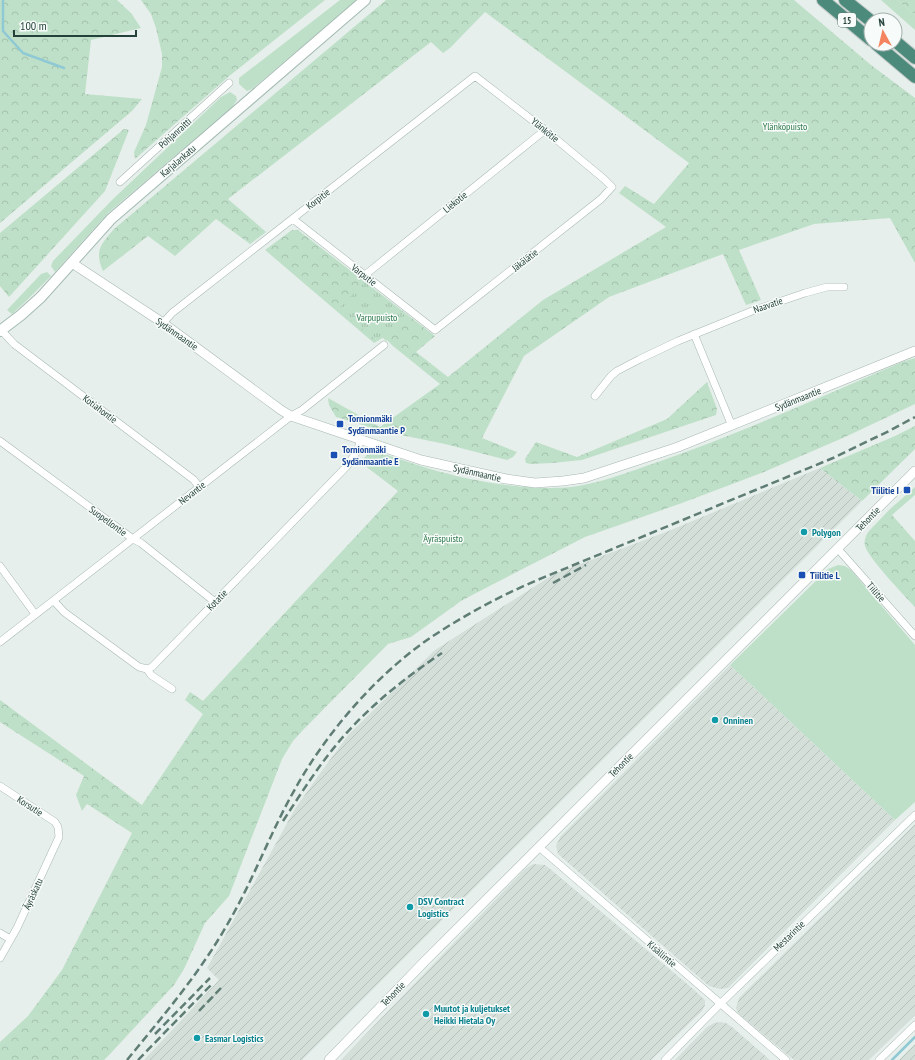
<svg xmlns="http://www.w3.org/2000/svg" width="915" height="1060" viewBox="0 0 915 1060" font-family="'PT Sans Narrow',sans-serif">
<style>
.industrial{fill:url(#industrial-furrows)}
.green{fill:#bfe0c8}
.forest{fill:url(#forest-crowns)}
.park{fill:url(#park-tufts)}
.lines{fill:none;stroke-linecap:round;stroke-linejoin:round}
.stream{stroke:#8ec9d4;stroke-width:2.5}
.minor-casing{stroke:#a8b8b2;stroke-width:8}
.tertiary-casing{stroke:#a8b8b2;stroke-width:10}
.secondary-casing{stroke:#a4bbb3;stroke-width:12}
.trunk-casing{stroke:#c2cac8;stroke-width:14}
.minor{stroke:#fff;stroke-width:7}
.tertiary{stroke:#fff;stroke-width:9}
.secondary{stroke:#fff;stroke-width:10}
.trunk{stroke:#4c8a7c;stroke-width:12}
.rail{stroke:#5f7d75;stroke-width:2.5;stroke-dasharray:8 4;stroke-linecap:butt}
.transit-dot{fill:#1a4fb4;stroke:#f7fbf9;stroke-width:1.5}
.culture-dot{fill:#0f9aa8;stroke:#f7fbf9;stroke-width:1.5}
.labels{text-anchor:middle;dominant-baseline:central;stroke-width:3;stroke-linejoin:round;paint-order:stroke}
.shield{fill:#f7fbf9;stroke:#637a73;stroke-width:1}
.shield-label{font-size:9px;font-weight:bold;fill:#24423a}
.park-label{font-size:10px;fill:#2d7a4b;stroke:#f7fbf9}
.street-label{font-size:10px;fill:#24423a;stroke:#f7fbf9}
.transit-label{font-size:10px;font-weight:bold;fill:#164399;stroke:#f7fbf9;text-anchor:start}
.culture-label{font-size:10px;font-weight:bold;fill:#0d838f;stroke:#f7fbf9;text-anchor:start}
</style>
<defs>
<pattern id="industrial-furrows" width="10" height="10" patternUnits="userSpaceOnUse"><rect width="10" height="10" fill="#d4dfda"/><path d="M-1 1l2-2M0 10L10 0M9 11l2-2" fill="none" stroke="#b6c1bc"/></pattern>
<pattern id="forest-crowns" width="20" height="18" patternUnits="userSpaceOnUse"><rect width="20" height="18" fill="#bfe0c8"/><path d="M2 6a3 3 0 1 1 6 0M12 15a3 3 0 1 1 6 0" fill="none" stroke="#a4c1ad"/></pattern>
<pattern id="park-tufts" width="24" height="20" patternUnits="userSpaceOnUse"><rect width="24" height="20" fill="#bfe0c8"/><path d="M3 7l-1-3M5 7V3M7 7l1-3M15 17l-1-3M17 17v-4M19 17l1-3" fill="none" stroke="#a4c1ad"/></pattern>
</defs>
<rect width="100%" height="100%" fill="#e6efeb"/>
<!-- industrial -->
<path class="industrial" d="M820,468L862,501L302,1060H144L219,980L207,968L295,809L321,772L349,734L435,650L554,574L666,532Z
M730,665L895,820L728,988L720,989L709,986L558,854L556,846L560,837Z
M915,824V1015L869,1060H794L738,1013L736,1008L739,998Z
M533,864L545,865L549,868L692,988L705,1000V1005L702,1011L651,1060H341L525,869Z
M720,1022L726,1023L732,1027L770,1060H675L707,1027L714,1023Z
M915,1044V1060H899Z"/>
<!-- green -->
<path class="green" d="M340,0H357L252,89L247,91L239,84V78Z
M881,0H897L915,15V30Z
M230,92L236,96L237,100L232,107L108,213L55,272L51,266L53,261L113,199L221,97Z
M47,272L51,276L25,302L12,314L7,310L41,274Z
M838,565L845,566L851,570L915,645V802L895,820L730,665L828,569Z"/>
<!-- forest -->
<path class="forest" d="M0,0H117L131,13L141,28L91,40L85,94L142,99L132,111L0,223Z
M141,0H325L228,77L135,159L134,152L146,125L162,67V54L156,28L151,14Z
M386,0H794L871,65L915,98V263L890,218L814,224L739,250L761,300L746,305L723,254L609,297L524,356L482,438L517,452L513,457L507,460L445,444L386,432L336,417L329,405L328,398L380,427L440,384L393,346L384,337L374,343L265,250L292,230H298L435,336L416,352L448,377L543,300L666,227L619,193L625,186L654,204L689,163L485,12L450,48L443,53L431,42L228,199L266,232L250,244L216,219L175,256L148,236L103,271C94,251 101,244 114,229Z
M897,0H915V15Z
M124,129L129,130L105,191L9,297L0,286V233Z
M915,358V404L845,437L764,472L682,503L585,537L478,592L461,601L411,637L388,644L304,729L293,741L282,759L229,896L205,923L184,969L174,985L111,1053L104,1060H0V1042L28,1016L62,970L132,833L87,804L82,811L76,795L84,776L0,722V700L142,805L203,714L185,700L190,692L203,701L398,491L360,462L367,455L375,452C393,456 410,463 427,468C467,480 511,488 553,488C589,488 622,474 655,463C739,434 821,397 902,362Z
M707,382L717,409L716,415L582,460L552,463L531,464L526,463L525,459L536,442L577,457L667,419Z
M915,426V449L862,501L820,468L895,436Z
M915,487V495L892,515L915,541V607C904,595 869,559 865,546C864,541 865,536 869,531L889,510Z"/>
<!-- park -->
<path class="park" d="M365,282L410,320L386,341L382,337L376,340L338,309Z"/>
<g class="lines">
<!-- stream -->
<path class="stream" d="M3,0V31L23,53L64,68
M892,1060L915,1037"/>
<defs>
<path id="minor" d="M120,182L229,83
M365,275L545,130
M163,323L172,313L475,76L545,130L604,179L612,187L601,199L435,330L293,219
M1,330L14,344L194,480L199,487
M694,334L732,426
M595,396L611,376L617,371L640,359L678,341L752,311L805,293L827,287H844
M0,441L133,539L141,543L215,602
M838,549L915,636
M0,566L35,614
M54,601L64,612L139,667L147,669L152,667L347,466L358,450L360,440
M0,642L291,416L302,410L384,345
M147,669L151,675L172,689
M0,786L55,822L58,827L59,837L17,928L0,958
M539,847L786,1060
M0,933L10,939
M665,1060L720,1004L915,815
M879,1060L915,1025"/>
<path id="tertiary" d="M72,263L163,323L281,410L291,416L421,460L506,479L535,483L563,481L584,478L678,447L915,351
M329,1060L425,961L915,471"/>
<path id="secondary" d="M0,331L21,315L41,297L111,219L365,0"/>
<path id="trunk" d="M823,0L871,40
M845,0L871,21
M895,41L915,58
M876,44L915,77"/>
</defs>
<!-- minor casing -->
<use href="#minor" class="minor-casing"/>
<!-- tertiary casing -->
<use href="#tertiary" class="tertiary-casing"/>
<!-- secondary casing -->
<use href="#secondary" class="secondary-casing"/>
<!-- trunk casing -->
<use href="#trunk" class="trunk-casing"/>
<!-- minor -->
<use href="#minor" class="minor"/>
<!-- tertiary -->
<use href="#tertiary" class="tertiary"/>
<!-- secondary -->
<use href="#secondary" class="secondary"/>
<!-- trunk -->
<use href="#trunk" class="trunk"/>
<!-- rail -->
<path class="rail" d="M553,583L586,565
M283,821C300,795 317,768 337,744C367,708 403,679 442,653
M199,1011L221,988
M155,1034L210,978
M127,1060C163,1016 199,974 227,925C253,881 270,833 295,789C327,732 376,675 430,638C463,616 498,597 535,581L833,458L889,431L915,417
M138,1060L213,983"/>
</g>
<!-- markers -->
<g class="transit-dot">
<rect x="336" y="420" width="8" height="8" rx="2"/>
<rect x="330" y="451" width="8" height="8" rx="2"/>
<rect x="903" y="486" width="8" height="8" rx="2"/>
<rect x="798" y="571" width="8" height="8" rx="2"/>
</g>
<g class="culture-dot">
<circle cx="804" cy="532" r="4"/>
<circle cx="715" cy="720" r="4"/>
<circle cx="410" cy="907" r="4"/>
<circle cx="426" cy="1014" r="4"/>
<circle cx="197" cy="1038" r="4"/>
</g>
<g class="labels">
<!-- shield labels -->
<rect class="shield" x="838" y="13" width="18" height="14" rx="3"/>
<g class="shield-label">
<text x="847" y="20">15</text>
</g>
<!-- park labels -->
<g class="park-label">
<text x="785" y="126">Ylänköpuisto</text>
<text x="377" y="317">Varpupuisto</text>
<text x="443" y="538">Äyräspuisto</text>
</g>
<!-- street labels -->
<g class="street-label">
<text transform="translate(545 130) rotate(39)">Ylänkötie</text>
<text transform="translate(175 133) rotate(-42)">Pohjanraitti</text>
<text transform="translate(178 161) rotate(-41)">Karjalankatu</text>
<text transform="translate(318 199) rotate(-38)">Korpitie</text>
<text transform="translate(455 202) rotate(-39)">Liekotie</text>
<text transform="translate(525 260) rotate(-38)">Jäkälätie</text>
<text transform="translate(364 275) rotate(38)">Varputie</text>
<text transform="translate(768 305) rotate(-19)">Naavatie</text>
<text transform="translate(177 334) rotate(35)">Sydänmaantie</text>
<text transform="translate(798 399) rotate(-22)">Sydänmaantie</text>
<text transform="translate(100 409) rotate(37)">Kotiahontie</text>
<text transform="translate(477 473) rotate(13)">Sydänmaantie</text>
<text transform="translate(192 493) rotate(-38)">Nevantie</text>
<text transform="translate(868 519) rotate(-46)">Tehontie</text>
<text transform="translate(108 521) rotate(36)">Suopellontie</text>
<text transform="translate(876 592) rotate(49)">Tiilitie</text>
<text transform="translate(217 600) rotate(-46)">Kotatie</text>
<text transform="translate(621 765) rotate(-45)">Tehontie</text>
<text transform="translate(30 806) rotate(33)">Korsutie</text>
<text transform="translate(33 894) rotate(-65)">Äyräskatu</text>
<text transform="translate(789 936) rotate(-44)">Mestarintie</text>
<text transform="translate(662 954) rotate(41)">Kisällintie</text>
<text transform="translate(393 994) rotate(-46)">Tehontie</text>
</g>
<!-- transit labels -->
<g class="transit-label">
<text x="348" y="418">Tornionmäki<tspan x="348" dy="12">Sydänmaantie P</tspan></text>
<text x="342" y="449">Tornionmäki<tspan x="342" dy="12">Sydänmaantie E</tspan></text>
<text x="899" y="490" text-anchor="end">Tiilitie I</text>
<text x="810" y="575">Tiilitie L</text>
</g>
<!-- culture labels -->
<g class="culture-label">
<text x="812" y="532">Polygon</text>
<text x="723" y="720">Onninen</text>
<text x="418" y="901">DSV Contract<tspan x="418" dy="12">Logistics</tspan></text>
<text x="434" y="1008">Muutot ja kuljetukset<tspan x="434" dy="12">Heikki Hietala Oy</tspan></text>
<text x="205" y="1038">Easmar Logistics</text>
</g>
</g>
<!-- north arrow -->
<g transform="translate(883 32) rotate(352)"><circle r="19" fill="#f7fbf9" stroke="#a3b1ad"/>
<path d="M0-3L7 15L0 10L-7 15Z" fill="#f4845f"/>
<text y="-6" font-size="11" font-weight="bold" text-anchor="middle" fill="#24423a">N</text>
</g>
<!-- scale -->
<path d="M14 30v6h122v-6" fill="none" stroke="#24423a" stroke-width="2"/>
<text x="20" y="30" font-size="12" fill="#24423a" stroke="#f7fbf9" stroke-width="3" paint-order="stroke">100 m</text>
</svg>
